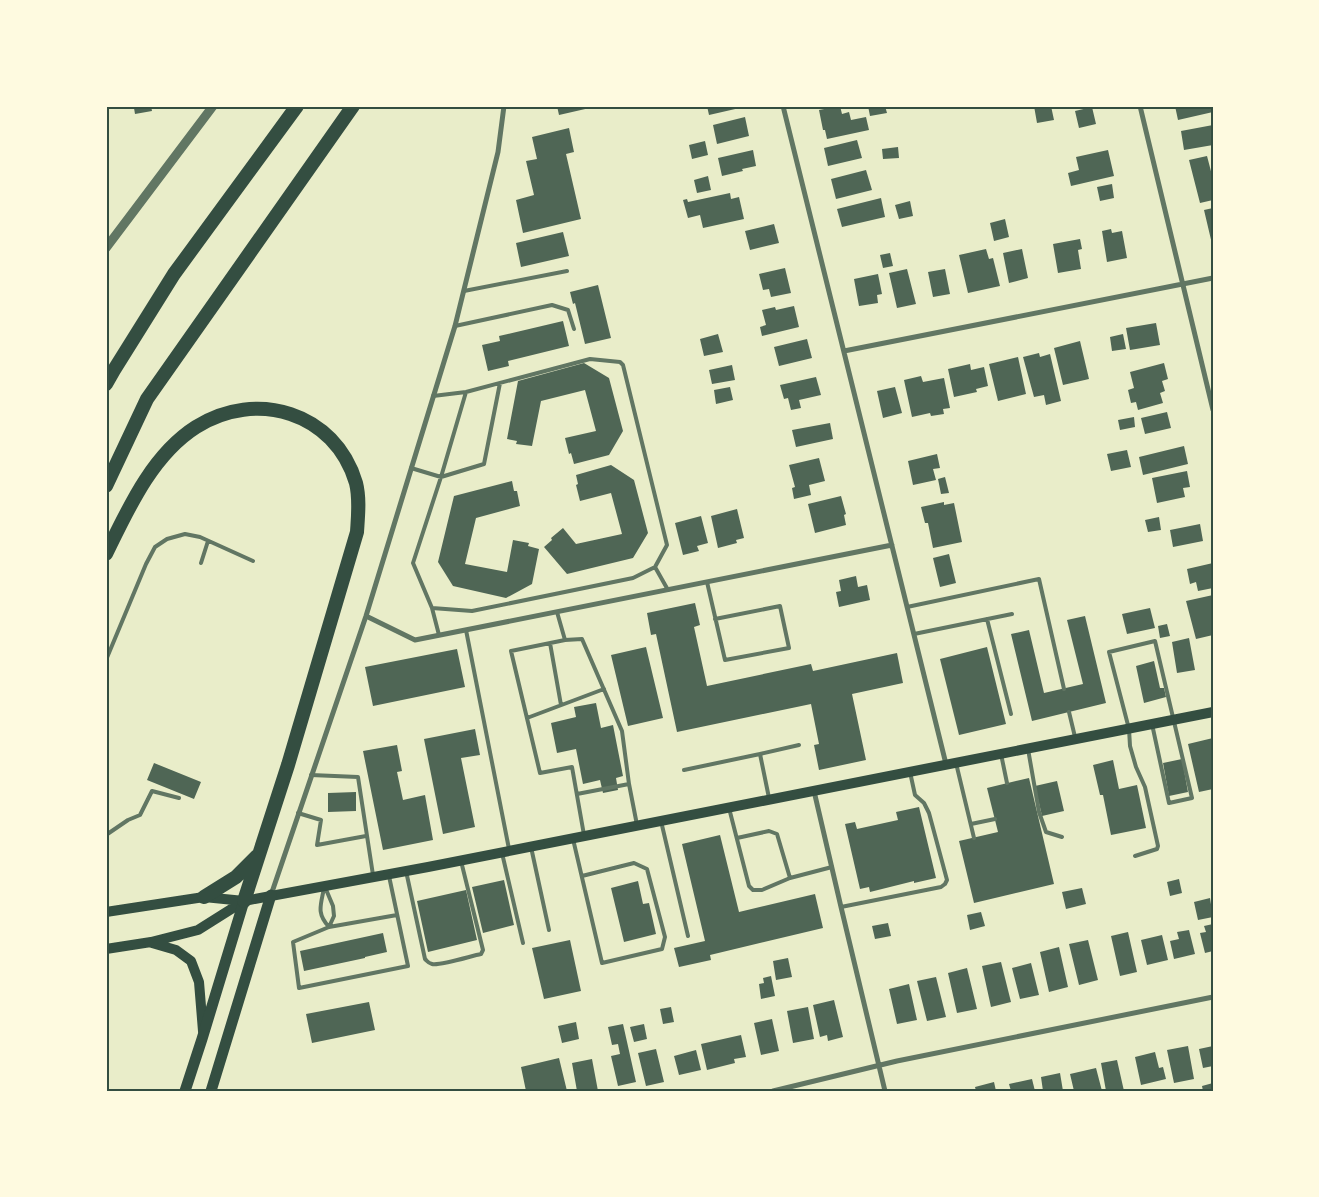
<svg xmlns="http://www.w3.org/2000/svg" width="1319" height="1197" viewBox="0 0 1319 1197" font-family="Cabin,sans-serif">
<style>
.building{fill:#4f6655}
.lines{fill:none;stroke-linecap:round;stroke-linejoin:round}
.service{stroke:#617663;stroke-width:4}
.minor{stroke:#617663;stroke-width:5}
.tertiary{stroke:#617663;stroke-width:9}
.secondary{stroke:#344e41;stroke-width:10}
.primary{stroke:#344e41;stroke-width:11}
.motorway{stroke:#344e41;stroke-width:14}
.neatline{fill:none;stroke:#344e41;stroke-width:2}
</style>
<rect width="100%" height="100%" fill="#e9edc9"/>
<!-- building -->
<path class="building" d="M127,106H151L152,111L135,114L134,108L127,109Z
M557,106H593L594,107L559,115Z
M707,106H743L744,107L709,115Z
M840,106L842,114L849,112L851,120L866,117L869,130L827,139L825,130H823L819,110Z
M868,106H885L887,113L870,116Z
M1034,106H1051L1054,120L1037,123Z
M1175,106H1213V112L1178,120Z
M1092,107L1096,124L1079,128L1075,111Z
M745,117L749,136L717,144L713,125Z
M1213,125V145L1184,150L1181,131Z
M569,128L574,152L566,154L581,219L523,233L516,200L534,195L526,161L537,159L532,137Z
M857,140L862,158L828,166L824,148Z
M705,141L708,155L692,159L689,145Z
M898,147L899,158L883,159L882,149Z
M753,150L756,166L742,169L743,171L722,176L718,158Z
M1108,150L1114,176L1071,186L1068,173L1079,170L1076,157Z
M1207,156L1213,179V200L1200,203L1189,160Z
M866,170L872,190L836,199L831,179Z
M708,176L711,190L697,193L694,180Z
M1112,184L1114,198L1100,201L1097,187Z
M730,193L731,199L739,197L744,219L703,228L700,215L688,218L683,200L687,199L688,202Z
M881,198L885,217L842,227L837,209Z
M910,201L913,216L899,219L895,205Z
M1213,208V244H1212L1204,210Z
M1005,219L1009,237L994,241L990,223Z
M774,224L779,243L750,250L745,231Z
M1111,229L1112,233L1122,231L1127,258L1107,262L1102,231Z
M563,232L569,256L521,267L516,243Z
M1080,239L1082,249L1078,250L1081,269L1058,273L1053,244Z
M986,249L989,259L993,258L1000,286L968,293L959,255Z
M1022,249L1028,278L1009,283L1003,253Z
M890,253L893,266L883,268L880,255Z
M785,268L791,293L771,297L769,289L763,290L759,274Z
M907,269L916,304L897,308L889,273Z
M945,269L950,294L933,297L928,272Z
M878,274L882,294L877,295L878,303L859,306L854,279Z
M598,285L611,338L585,344L575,303L573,304L570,292Z
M794,306L799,327L762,336L760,327L766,325L762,310L775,307L776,310Z
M563,321L569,346L508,361L509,366L488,371L482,345L500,341L499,336Z
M1156,323L1160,345L1130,350L1126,328Z
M718,334L723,352L704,356L700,339Z
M1123,334L1126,349L1112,351L1110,337Z
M807,339L812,358L779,366L774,347Z
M1080,341L1089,379L1063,385L1054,348Z
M1039,353L1040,357L1050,354L1061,401L1046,405L1044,395L1034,397L1023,357Z
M1018,357L1026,394L998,401L989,364Z
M584,363L609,378L623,431L609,455L574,464L571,453L569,454L565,438L596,431L585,390L541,401L532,446L516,444L517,441L507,439L518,381Z
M1164,363L1168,379L1162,381L1165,391L1160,393L1163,403L1138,410L1136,402L1131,403L1128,390L1134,388L1130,372Z
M970,364L971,370L984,367L988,386L976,389L977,392L954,397L948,369Z
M732,365L735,380L712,384L709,370Z
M921,376L923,382L944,378L950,408L943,409L944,414L931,416L930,413L912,417L904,380Z
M816,377L821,395L799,400L801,408L791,410L788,398L784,399L780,385Z
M730,387L733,400L716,404L714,390Z
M895,387L902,413L883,418L877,391Z
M1167,412L1171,428L1145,434L1141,418Z
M1134,417L1135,427L1120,430L1118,420Z
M830,423L833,439L796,447L792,430Z
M1184,446L1188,464L1143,475L1139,457Z
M1127,450L1131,467L1111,471L1107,454Z
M937,454L940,468L933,469L936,480L913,485L908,461Z
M819,458L825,481L809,485L811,495L794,499L792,488L795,487L789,465Z
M611,465L634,480L648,533L633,558L567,574L544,547L552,540L551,538L563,528L576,544L622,534L611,493L580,501L576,485L578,484L576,475Z
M1187,471L1190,487L1183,488L1185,497L1157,503L1152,478Z
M945,477L949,493L941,494L938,479Z
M512,481L514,491H517L520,506L476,518L465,564L507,572L513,540L529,543L528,546L539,549L532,584L506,598L453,586L438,562L454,496Z
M841,496L846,514L844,515L846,525L815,533L808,504Z
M944,502V505L954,503L962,542L933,548L928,523H925L921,507Z
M737,509L744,538L736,540L737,543L718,548L711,516Z
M701,516L708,543L697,546L699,551L683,555L675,523Z
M1159,517L1161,530L1148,532L1145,520Z
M1200,524L1203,541L1173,547L1170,530Z
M949,554L956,583L940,587L933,558Z
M1213,563V588L1198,591L1196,582L1190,584L1187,569Z
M856,576L858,587L867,585L870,600L839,607L836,592L841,591L839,580Z
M1213,595V635L1196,639L1186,601Z
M695,603L700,625L694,627L707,686L811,664L813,671L897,653L903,683L852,694L866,760L819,770L814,745L819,744L811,704L677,732L656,634L651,635L647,613Z
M1150,608L1155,628L1127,634L1122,614Z
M1085,616L1106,703L1032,721L1011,634L1029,630L1044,693L1083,684L1067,620Z
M1167,624L1170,636L1160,638L1158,626Z
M1189,638L1195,670L1177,673L1172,642Z
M646,647L663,718L628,726L611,655Z
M987,647L1006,724L959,735L940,659Z
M457,649L465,687L373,706L365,667Z
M1154,661L1160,688H1164L1166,697L1144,703L1136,666Z
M596,703L601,728L613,725L623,776L616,778L618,790L603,793L600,780L583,784L576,749L557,753L551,723L576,717L574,707Z
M475,729L480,755L461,758L475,827L443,834L424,739Z
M1213,738V789L1199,792L1188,744Z
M397,745L402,771L397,772L403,800L425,795L433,840L383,850L363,751Z
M1182,759L1188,792L1169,796L1163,763Z
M1113,760L1119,789L1137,785L1146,828L1111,835L1103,795H1100L1093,765Z
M154,763L201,782L194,799L147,780Z
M1029,778L1054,884L974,903L959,841L998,832L987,788Z
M1057,781L1064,811L1042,816L1035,786Z
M356,792V811L328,812V793Z
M919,807L936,878L914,883V881L870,892L869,887L860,889L845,824L855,822L857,829L898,820L896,812Z
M720,835L739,912L815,894L823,928L710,955L711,960L679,967L674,948L705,941L682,844Z
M1179,879L1182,893L1170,896L1167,882Z
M504,880L514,925L483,933L472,887Z
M638,881L643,904L649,903L656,934L624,942L611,888Z
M1082,888L1086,904L1066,909L1062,892Z
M466,890L477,940L428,952L417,901Z
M1210,898L1213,917L1198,920L1194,902Z
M981,912L985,926L970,930L967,915Z
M888,923L891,936L875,939L872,926Z
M1213,924V951L1205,953L1200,933L1206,932L1204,926Z
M1189,930L1195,954L1174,959L1170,941L1179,939L1177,932Z
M1128,932L1137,972L1120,976L1111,936Z
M383,933L387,952L365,957V958L304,971L300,951Z
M1162,935L1168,960L1147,965L1141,940Z
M570,940L581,991L544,999L532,948Z
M1088,940L1098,980L1079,985L1069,944Z
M1059,947L1068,987L1049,992L1040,952Z
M788,958L792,977L776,980L773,961Z
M1001,962L1011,1002L991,1007L982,966Z
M1031,963L1039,995L1020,999L1012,968Z
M967,968L977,1009L957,1013L948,973Z
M771,976L775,996L761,999L759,984L764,983L763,978Z
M936,977L946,1017L927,1021L917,981Z
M909,984L917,1020L897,1024L889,989Z
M834,1000L843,1037L828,1041L827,1035L820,1037L813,1005Z
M369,1002L375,1030L312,1043L306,1014Z
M671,1007L674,1022L663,1024L660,1009Z
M808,1007L814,1039L793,1043L787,1011Z
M772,1019L779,1051L761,1055L754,1023Z
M576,1022L579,1039L562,1043L558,1026Z
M623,1024L636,1082L618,1086L611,1056L620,1054L618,1044L612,1045L608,1027Z
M644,1024L647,1039L634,1042L630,1027Z
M741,1035L746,1057L734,1059L735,1063L707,1070L701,1044Z
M1188,1046L1194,1079L1174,1083L1167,1050Z
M1213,1046V1066L1203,1068L1199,1049Z
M656,1049L664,1082L646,1086L638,1053Z
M696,1050L701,1070L679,1075L674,1056Z
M1155,1052L1159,1068L1163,1067L1166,1079L1141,1085L1135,1057Z
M559,1058L567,1091H526L521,1067Z
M592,1059L598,1091H577L572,1063Z
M1117,1060L1124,1091H1106L1101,1063Z
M1096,1068L1102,1091H1074L1070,1074Z
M1060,1073L1063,1091H1043L1041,1077Z
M1032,1079L1035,1091H1011L1009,1084Z
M994,1082L996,1091H976L975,1087Z
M1213,1083V1091H1203L1202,1086Z"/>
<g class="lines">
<!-- service -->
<path class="service" d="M464,291L567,271
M455,326L552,305L568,310L574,329
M411,468L441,477L484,464L500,383
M201,563L208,541
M655,567L668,590
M707,582L725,660L789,648L780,606L715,619
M907,607L1039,579L1064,689
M432,608L472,611L633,578L655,567L667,545L623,365L620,362L590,359L466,392L433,396
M557,612L565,640
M987,619L1011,714
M466,630L509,849
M914,634L1012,614
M439,635L432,608L413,563L441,477L466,392
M550,643L561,705
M106,660L146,564L155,547L167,539L185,534L200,537L253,561
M1069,712L1075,737
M527,718L604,689
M1028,749L1039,812L1046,832L1062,837
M760,754L799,745
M1001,754L1007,783
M956,763L974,838
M684,770L760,754L769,798
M311,775L358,777L373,875
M577,794L629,784L637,825
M729,808L749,886L753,890H762L790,878L832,867
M298,813L321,820L317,845L366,836
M661,821L688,936
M971,824L995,819
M106,835L128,820L140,815L152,791L179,798
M584,835L572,767L540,773L511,651L565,640L582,639L622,731L629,784
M737,838L769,831L777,834L790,878
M573,839L602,963L662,949L665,937L647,869L634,863L582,876
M531,847L549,930
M502,853L523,943
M1135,856L1157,849L1158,846L1145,787L1136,767L1130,746L1129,729L1109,652L1155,641L1192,798L1169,803L1152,724
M406,871L425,959C428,962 428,963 432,964C440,966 471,956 481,954L483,950L461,861
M389,876L408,966L299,988L293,942L329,927L397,915
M325,887L333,906L334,916L329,927
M324,888C321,905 316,913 329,927
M841,907L941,887L945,884L947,880L929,813L924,803L915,795L910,772"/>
<!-- minor -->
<path class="minor" d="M783,106L946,764
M1140,106L1213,410
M844,351L1213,278
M366,616L415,640L892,545
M814,791L841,907L885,1091
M271,895L366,616L455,326L498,152L504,106
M773,1091L897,1061L1213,997"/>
<!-- tertiary -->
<path class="tertiary" d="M106,248L213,106"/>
<!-- secondary -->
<path class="secondary" d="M106,912L204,897L244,901L428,867L1213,712
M152,943L176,950L191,961L199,982L203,1031
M106,949L151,942L198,930L244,901"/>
<!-- primary -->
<path class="primary" d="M185,1091L202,1039L244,901
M211,1091L271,895"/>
<!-- motorway -->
<path class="motorway" d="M106,384L114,370L174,274L297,106
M106,486L147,399L353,106
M106,554C128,509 152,455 196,427C256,389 335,412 356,483C360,499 358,516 357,532L288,765L244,901
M204,897L236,877L257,856"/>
</g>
<!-- border -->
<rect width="1319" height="1197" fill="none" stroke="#fefae0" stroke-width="215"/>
<rect x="108" y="108" width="1104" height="982" class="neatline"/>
</svg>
